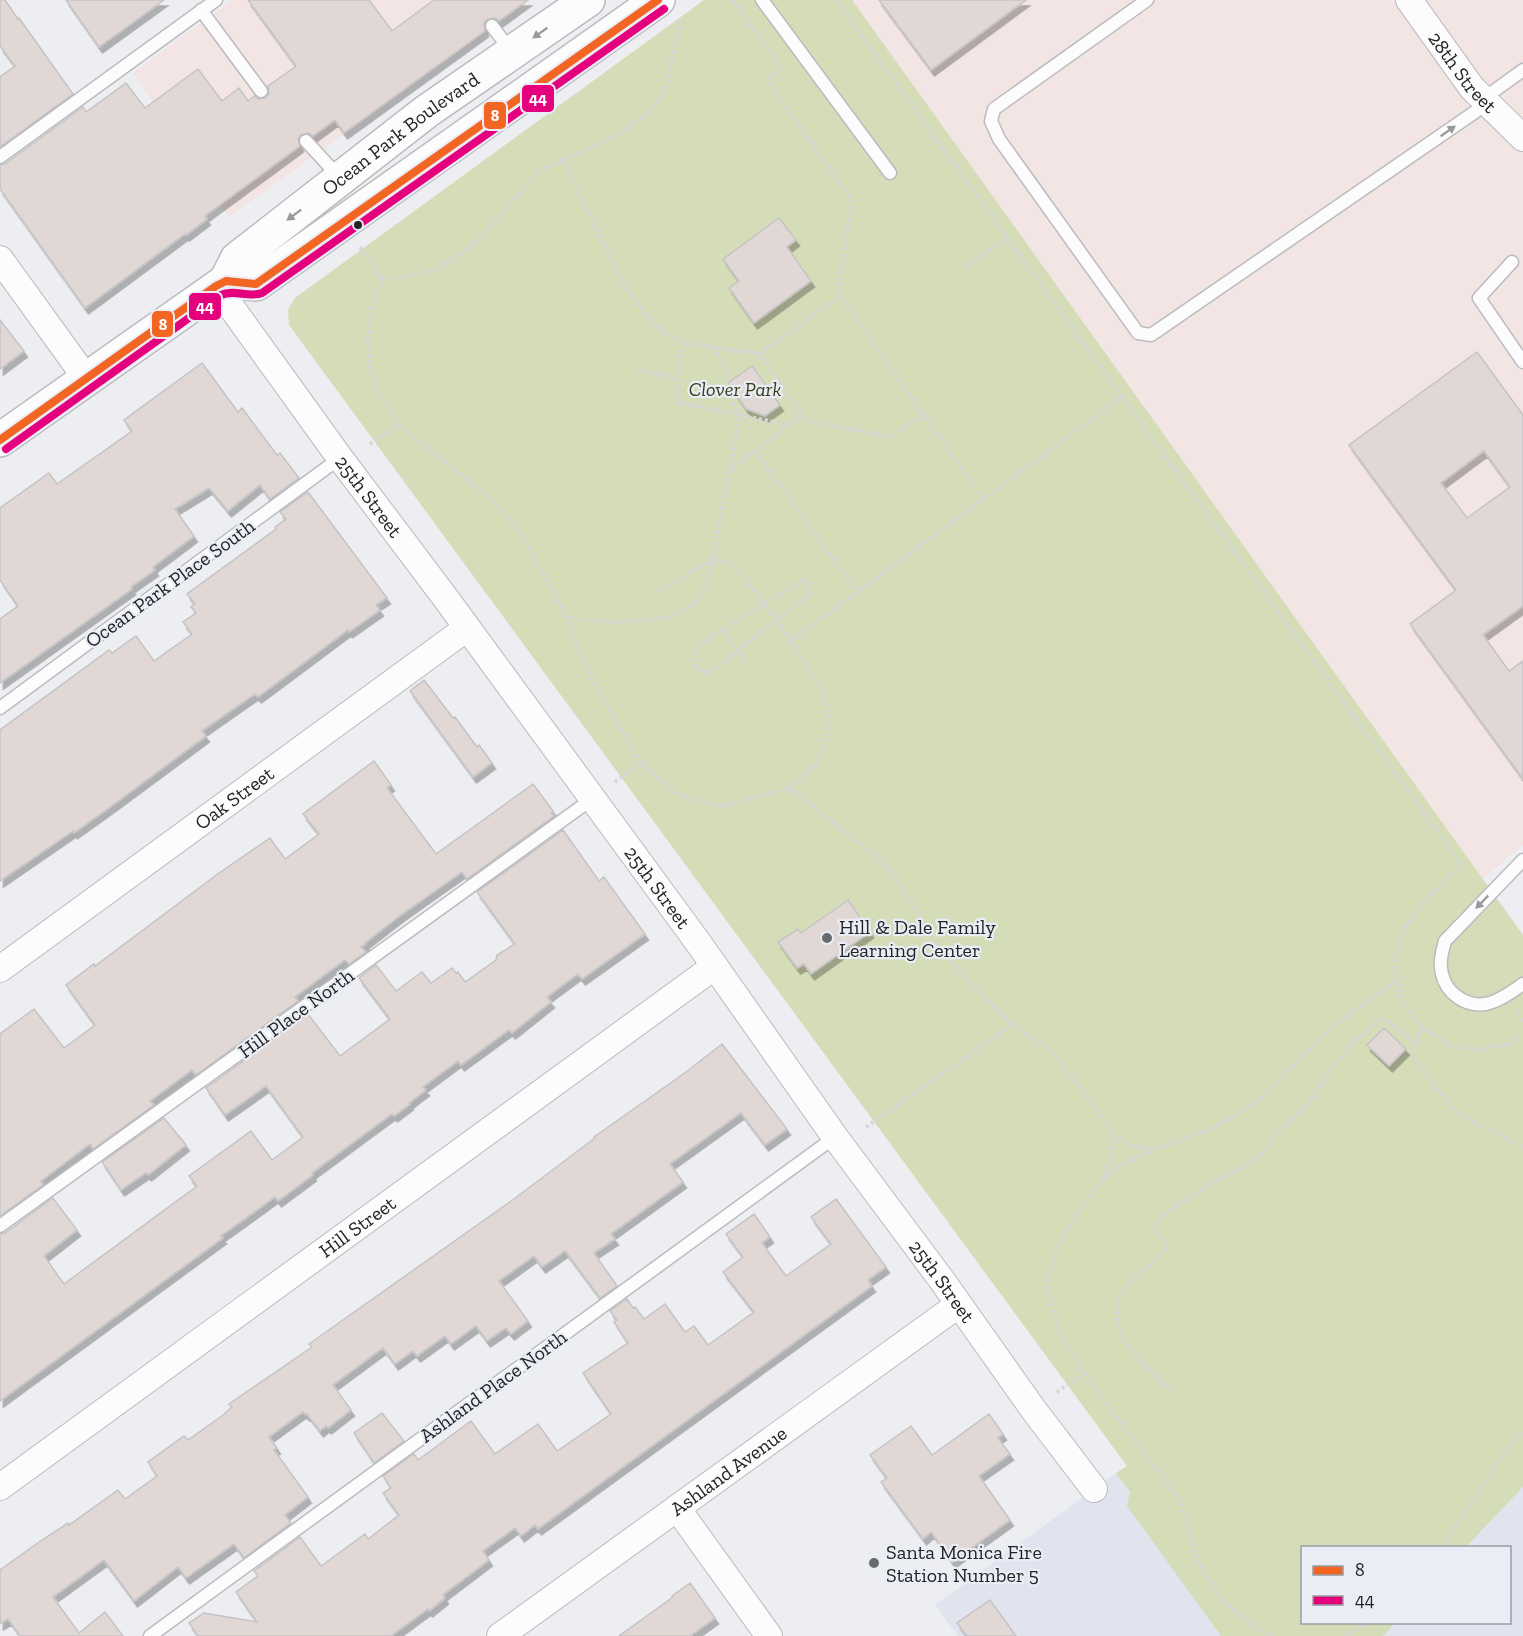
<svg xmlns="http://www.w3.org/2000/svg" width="1523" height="1636" viewBox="0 0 1523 1636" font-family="'Zilla Slab',serif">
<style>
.commercial{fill:#f2e5e3}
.built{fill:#e1e4ef}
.green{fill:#d5dcb8}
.building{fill:#e1d7d5;stroke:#c5c4c5;stroke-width:1.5;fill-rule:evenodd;filter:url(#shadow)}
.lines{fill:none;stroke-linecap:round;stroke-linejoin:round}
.lane-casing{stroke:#babbbe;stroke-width:15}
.street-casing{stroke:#babbbe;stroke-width:28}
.secondary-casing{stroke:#babbbe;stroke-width:36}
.path{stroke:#d6d6d8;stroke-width:4;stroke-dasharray:3 3;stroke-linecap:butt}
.lane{stroke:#fcfcfd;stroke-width:12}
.street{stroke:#fcfcfd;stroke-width:26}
.secondary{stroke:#fcfcfd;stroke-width:33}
.bus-1-casing{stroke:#eaedf5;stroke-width:12}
.bus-2-casing{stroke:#eaedf5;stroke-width:12}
.bus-1{stroke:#f26522;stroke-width:8}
.bus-2{stroke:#e5007d;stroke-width:8}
.oneway{fill:#9a9a9c}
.bus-dot{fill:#222325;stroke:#eaedf5;stroke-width:2}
.poi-dot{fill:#696a6d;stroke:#eaedf5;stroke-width:2}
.labels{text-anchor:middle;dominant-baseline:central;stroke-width:4.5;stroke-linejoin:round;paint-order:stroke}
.street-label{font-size:20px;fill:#222325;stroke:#eaedf5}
.park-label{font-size:20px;font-style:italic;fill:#363b18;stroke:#eaedf5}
.poi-label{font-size:20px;fill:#222325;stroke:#eaedf5;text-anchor:start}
.line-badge{stroke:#eaedf5;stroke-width:2}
.badge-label{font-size:16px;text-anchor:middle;font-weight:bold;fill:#fff}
</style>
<defs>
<filter id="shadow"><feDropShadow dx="3.5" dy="6" stdDeviation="0" flood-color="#0004"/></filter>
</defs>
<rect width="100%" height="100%" fill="#edeef2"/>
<!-- commercial -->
<path class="commercial" d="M232,0H532L229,217L133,73Z
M852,0H1523V845L1483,879Z"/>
<!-- built -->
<path class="built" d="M1116,1473L1130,1493L1128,1506L1221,1636H958L935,1605Z
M1523,1487V1636H1383L1395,1623L1510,1622V1548L1466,1547Z"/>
<!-- green -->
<path class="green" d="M704,0H852L1523,935V1487L1466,1547L1302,1548V1622L1395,1623L1383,1636H1221L1127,1506L1130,1492L1116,1473L1127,1466L289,325L288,310L295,298Z"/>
<!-- building -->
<path class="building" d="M0,0H5L18,19L19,18L73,94L0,147V77L15,66L0,46Z
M66,0H164L99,47Z
M248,0H369L392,31L434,0H528L499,21L495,18L488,19L484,23L485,31L344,133L335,120L313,136L308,133L301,135L298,139L300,146L205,216L207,219L186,235L185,234L85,308L0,189V165L5,164L83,107L86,112L126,83L145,108L198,69L222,101L239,88L248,101L255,96L258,99L265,98L269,94L268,86L296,66Z
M879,0H1026L931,70Z
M779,218L796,240L787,247L811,281L754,323L729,288L739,281L723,259Z
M0,320L24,351L0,369Z
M1477,352L1523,415V606L1483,635L1509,671L1523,661V779L1410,624L1456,590L1349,445ZM1484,451L1510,487L1467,518L1441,483Z
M202,363L238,412L242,408L277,455L280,453L299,478L270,499L260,485L228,511L209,488L175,509L194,536L153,567L155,570L131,587L132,589L0,683V619L18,606L0,580V508L49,473L57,484L132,431L124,420Z
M752,366L780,405L765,416L746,409L728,383Z
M308,492L387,598L376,605L380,610L349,632L348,630L258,697L255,694L202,731L206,736L113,805L74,833L73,831L0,881V730L109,650L112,653L136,636L154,661L192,634L183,622L196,613L191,607L195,604L187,594L276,529L275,527L286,519L280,512Z
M424,680L453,718L455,717L477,747L479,745L492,763L473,777L410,691Z
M374,761L391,785L387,788L436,854L533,784L553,811L551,813L554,816L467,879L462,872L401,915L365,943L366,944L361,947L366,952L349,964L345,960L295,997L298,1001L196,1075L192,1070L150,1101L154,1105L93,1149L90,1144L41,1181L43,1185L0,1216V1034L34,1009L64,1048L95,1025L66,985L94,964L95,966L219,873L270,838L285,859L319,834L303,814Z
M563,830L599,881L604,877L645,934L582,979L578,974L547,997L551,1002L512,1033L509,1030L461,1065L458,1061L423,1087L426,1090L409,1103L410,1104L394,1116L392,1114L362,1136L312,1173L313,1175L278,1201L275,1197L221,1236L223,1238L0,1401V1234L5,1233L53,1198L77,1230L44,1256L64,1284L197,1186L189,1176L251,1131L272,1160L303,1137L266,1086L225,1115L206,1088L308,1014L340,1056L390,1019L359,978L376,965L396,991L422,972L431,983L452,968L456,973L458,972L465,982L496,960L497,955L515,944L477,892Z
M848,900L870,932L811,974L804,964L797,968L778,942L798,929L801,933Z
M1384,1028L1406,1049L1389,1066L1367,1045Z
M722,1044L787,1129L765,1145L741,1113L670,1164L683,1182L611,1234L615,1239L594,1253L617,1286L600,1298L565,1251L542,1267L534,1256L499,1281L528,1321L511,1334L506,1328L487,1341L476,1326L451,1344L445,1336L417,1356L413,1351L395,1364L383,1348L333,1385L351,1410L328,1428L326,1426L320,1431L307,1414L306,1415L303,1412L269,1437L277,1448L274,1450L308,1497L285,1515L291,1523L244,1558L234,1544L186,1578L178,1567L134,1601L104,1560L53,1597L79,1633L105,1612L123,1636H20L8,1619L0,1624V1570L42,1540L68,1523L69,1525L118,1490L125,1499L157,1476L148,1462L184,1436L188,1440L223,1415L232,1407L229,1404L312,1347L309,1344L514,1199L595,1138L594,1137L686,1072Z
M164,1118L186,1145L148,1175L146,1173L121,1190L102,1162Z
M836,1199L886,1267L868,1280L872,1286L538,1529L535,1525L521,1536L515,1528L483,1551L489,1560L443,1595L445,1598L429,1611L428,1609L391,1636H198L189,1623L204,1613L257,1622L236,1592L258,1576L254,1571L300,1537L321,1566L365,1534L368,1539L399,1515L383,1493L391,1488L383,1476L414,1454L418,1460L471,1421L495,1454L538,1424L557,1451L611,1414L583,1373L628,1343L614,1322L617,1320L610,1311L627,1299L633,1308L635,1307L644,1319L665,1304L685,1332L694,1326L708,1345L754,1312L723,1272L743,1257L726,1234L754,1214L770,1237L762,1243L786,1276L831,1244L811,1217Z
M382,1413L404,1441L374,1463L354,1433Z
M989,1414L1003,1434L998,1438L1010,1454L979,1476L1010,1520L952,1562L931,1532L923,1539L881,1482L887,1478L870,1455L911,1426L932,1455Z
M690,1583L715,1618L690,1636H619L673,1597L672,1596Z
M990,1600L1016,1636H967L957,1623Z"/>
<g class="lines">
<defs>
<path id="lane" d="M762,0L890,173
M1147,0L994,109L991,121L999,139L1138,333L1151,335L1488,103
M201,10L261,91
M492,26L511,51
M1483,99L1523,70
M306,141L340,178
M0,157L216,0
M1512,262L1479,298L1523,362
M0,708L340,458
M1523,860L1445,941C1442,952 1439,963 1442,974C1446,993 1466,1007 1485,1004C1498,1002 1513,991 1523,984
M0,1226L592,799
M150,1636L835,1137"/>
<g id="street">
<path id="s1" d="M1409,0L1472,88L1523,138"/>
<path d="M0,259L86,378"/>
<path id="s2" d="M216,286L340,458L444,596L697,941L835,1137L941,1279L1033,1409L1094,1489"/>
<path id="s3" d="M0,969L467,628"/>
<path id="s4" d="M0,1487L715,966"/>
<path d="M677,1508L769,1636"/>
<path id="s5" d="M500,1636L958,1305"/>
</g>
<g id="secondary">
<path d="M226,281L256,284L658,0"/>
<path id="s6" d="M0,440L226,281L237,259L427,111L588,0"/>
</g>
</defs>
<!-- lane casing -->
<use href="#lane" class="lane-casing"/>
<!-- street casing -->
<use href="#street" class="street-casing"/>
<!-- secondary casing -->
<use href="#secondary" class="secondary-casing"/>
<!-- path -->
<path class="path" d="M732,0L779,64V69L769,78V83L852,201L839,289L842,299L983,499
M836,0L1122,397
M678,21L679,25L667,84L659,100L646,116L615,136L539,171L477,241L461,255L431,272L383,280L372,306L368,339L371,376L386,405L398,424L491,499L523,537L567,617L572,634L584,664L595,685L641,763L677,794L721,806L789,788L816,766L826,740L829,716L822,690L791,641L1122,397L1461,864L1425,900L1406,925L1395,955L1397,981L1406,1009L1423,1028L1450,1046L1479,1050L1509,1044L1523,1034
M563,159L624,285L653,325L683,343L760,354L805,420L889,437L924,415
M360,247L383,280
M964,268L1007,238
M683,343L676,402L789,425
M760,354L841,295
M638,370L679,379
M370,444L398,424
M755,451L857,592
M729,471L801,415
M801,581L807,582L810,588V594L715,668L709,672H700C691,664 690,654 699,645Z
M658,592L712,560L740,414L725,389L727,376L716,349
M567,617L615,623L672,617L697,602L706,584L712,560L730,562L740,571L791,641
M723,630L745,662
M615,782L641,763
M789,788L871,852L893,873L937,945L963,976L1012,1025L1050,1049L1102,1116L1113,1135V1154L1103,1179L1074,1218L1056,1251L1048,1283L1051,1302L1061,1334L1084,1374L1179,1499L1198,1561L1223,1601L1259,1630L1274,1636
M1516,1009L1523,1021
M1423,1028L1411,1054L1451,1106L1466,1119L1504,1136L1523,1149
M866,1127L1012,1025
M1113,1135L1131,1145L1152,1150
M1103,1179L1120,1166L1152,1150L1206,1131L1233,1117L1261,1098L1322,1036L1345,1017L1397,981
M1172,1390C1148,1367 1119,1349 1117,1313C1117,1305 1119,1294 1125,1288C1138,1273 1155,1260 1169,1246L1152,1227L1164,1215L1183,1201L1208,1185L1240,1169L1262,1154L1280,1129L1301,1111L1317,1093L1334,1064L1347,1049L1381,1018L1391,1023L1415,1044
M1057,1392L1084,1374
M1441,1548L1504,1452L1519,1434L1523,1431
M1345,1636L1369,1622"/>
<!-- lane -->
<use href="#lane" class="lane"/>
<!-- street -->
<use href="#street" class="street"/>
<!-- secondary -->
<use href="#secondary" class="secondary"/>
<defs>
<path id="bus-1" d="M0,440L216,286L226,281L256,284L658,0"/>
<path id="bus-2" d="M6,449L221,295C234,289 249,298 262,293L664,9"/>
</defs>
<!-- bus-1 casing -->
<use href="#bus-1" class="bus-1-casing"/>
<!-- bus-2 casing -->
<use href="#bus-2" class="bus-2-casing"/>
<!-- bus-1 -->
<use href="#bus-1" class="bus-1"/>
<!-- bus-2 -->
<use href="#bus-2" class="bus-2"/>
</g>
<!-- one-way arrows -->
<defs><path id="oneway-solid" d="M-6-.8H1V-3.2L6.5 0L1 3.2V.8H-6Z" transform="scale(1.5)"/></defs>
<g class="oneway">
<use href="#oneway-solid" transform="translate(540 33) rotate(145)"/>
<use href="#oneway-solid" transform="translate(1448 131) rotate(-35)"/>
<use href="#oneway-solid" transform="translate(294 215) rotate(143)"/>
<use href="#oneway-solid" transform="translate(1482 902) rotate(134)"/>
</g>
<!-- markers -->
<circle class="bus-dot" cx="358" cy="225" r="5"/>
<g class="poi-dot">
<circle cx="827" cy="938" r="6"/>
<circle cx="874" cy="1563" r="6"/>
</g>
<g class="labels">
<!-- street labels -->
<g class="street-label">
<text stroke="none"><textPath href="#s1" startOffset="90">28th Street</textPath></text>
<text stroke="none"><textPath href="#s6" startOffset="507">Ocean Park Boulevard</textPath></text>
<text stroke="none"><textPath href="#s2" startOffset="260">25th Street</textPath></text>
<text transform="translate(170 583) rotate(-36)">Ocean Park Place South</text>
<text stroke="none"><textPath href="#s3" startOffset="290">Oak Street</textPath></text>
<text stroke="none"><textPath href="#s2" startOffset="746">25th Street</textPath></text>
<text transform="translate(296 1013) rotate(-36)">Hill Place North</text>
<text stroke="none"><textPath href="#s4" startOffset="442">Hill Street</textPath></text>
<text stroke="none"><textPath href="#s2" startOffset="1232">25th Street</textPath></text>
<text transform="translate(493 1386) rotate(-36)">Ashland Place North</text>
<text stroke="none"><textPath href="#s5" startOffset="282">Ashland Avenue</textPath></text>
</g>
<!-- park labels -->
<g class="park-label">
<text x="735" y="389">Clover Park</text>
</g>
<!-- poi labels -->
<g class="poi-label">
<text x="839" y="927">Hill &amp; Dale Family<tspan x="839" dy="23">Learning Center</tspan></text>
<text x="886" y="1552">Santa Monica Fire<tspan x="886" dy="23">Station Number 5</tspan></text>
</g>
</g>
<g class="line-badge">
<rect x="521" y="84" width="34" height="29" rx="6" fill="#e5007d"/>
<rect x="483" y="101" width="24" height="29" rx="6" fill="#f26522"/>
<rect x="188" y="292" width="34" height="29" rx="6" fill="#e5007d"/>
<rect x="151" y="310" width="23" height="28" rx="6" fill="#f26522"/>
</g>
<g class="badge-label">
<text x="538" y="104">44</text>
<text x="495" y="121">8</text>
<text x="205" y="312">44</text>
<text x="163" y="330">8</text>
</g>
<!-- legend -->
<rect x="1301" y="1546" width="210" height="78" fill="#eaedf5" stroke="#9a9ca2" stroke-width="1.5"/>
<rect x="1313" y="1566" width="30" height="9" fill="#f26522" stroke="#9a9ca2" stroke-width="1.5"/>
<text x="1355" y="1576" font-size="18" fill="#222325">8</text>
<rect x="1313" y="1596" width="30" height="9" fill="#e5007d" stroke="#9a9ca2" stroke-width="1.5"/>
<text x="1355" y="1606" font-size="18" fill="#222325">44</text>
</svg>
